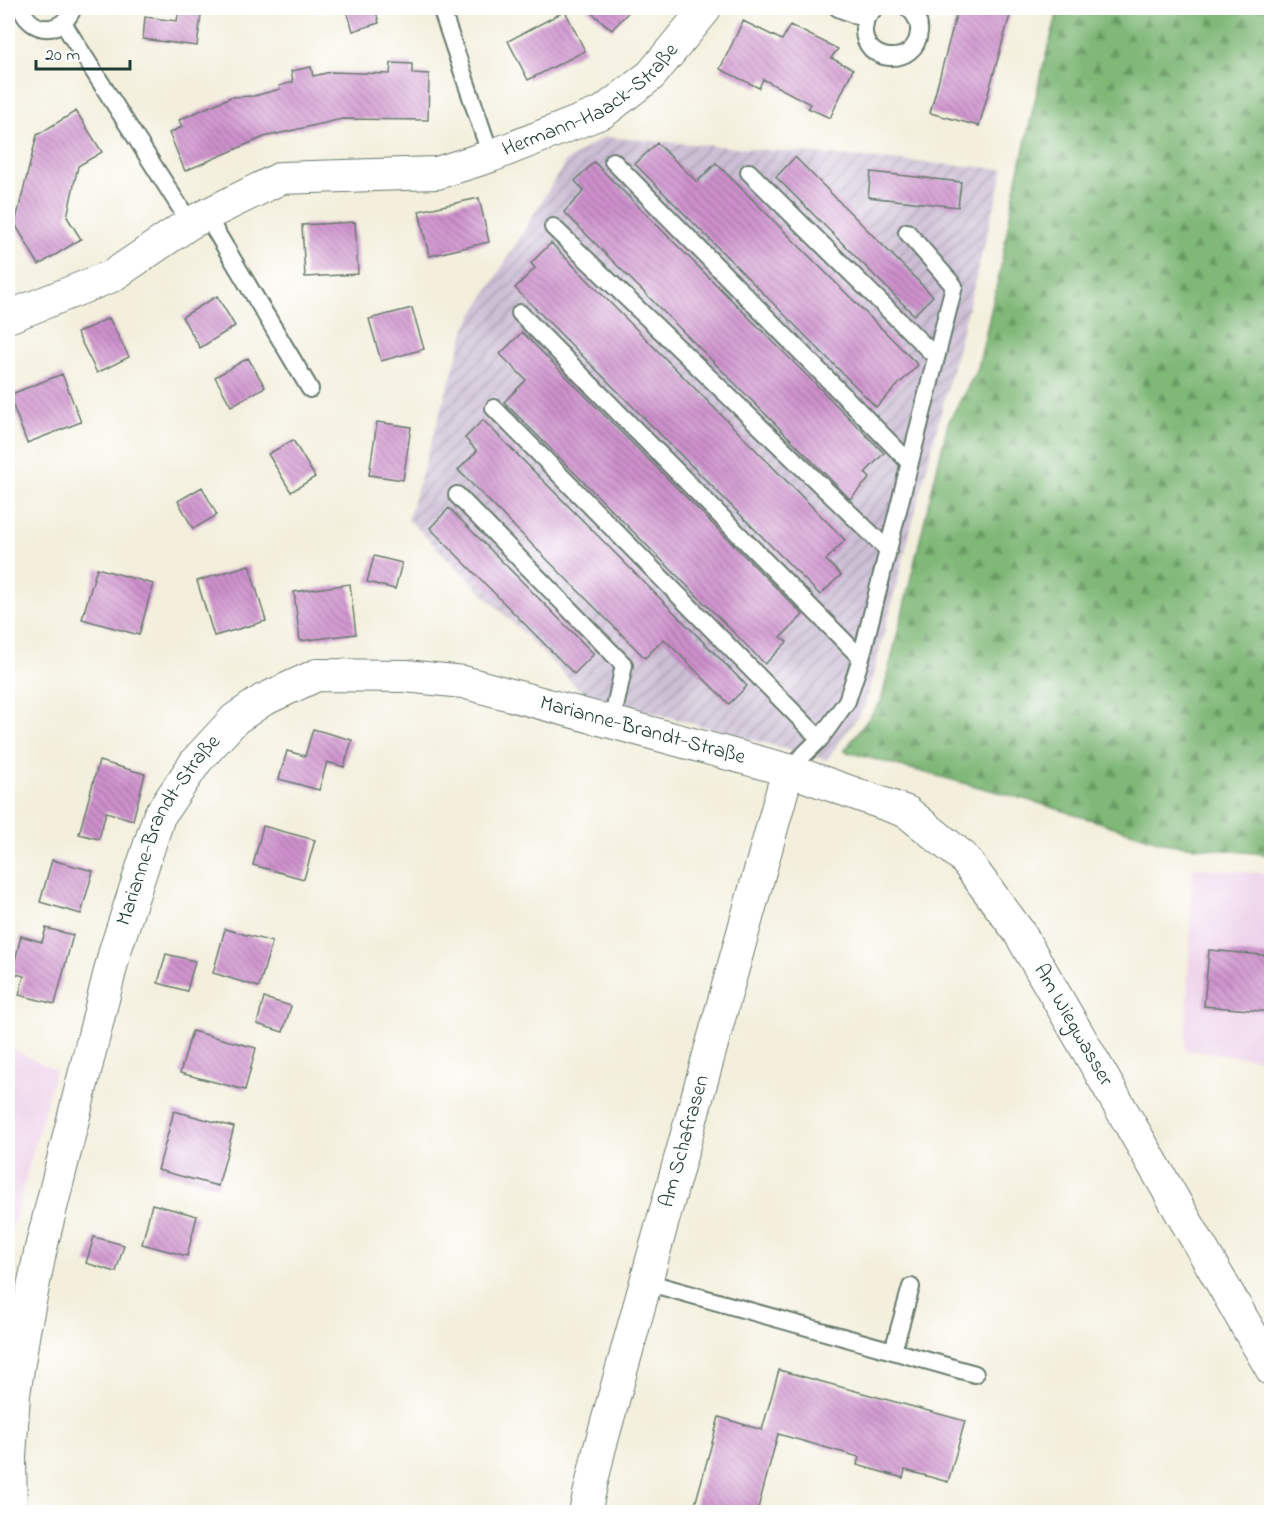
<svg xmlns="http://www.w3.org/2000/svg" width="1279" height="1520" viewBox="0 0 1279 1520" font-family="'Indie Flower',sans-serif">
<style>
.built{fill:#edd1e9}
.industrial{fill:url(#industrial-furrows)}
.forest{fill:url(#forest-firs);stroke:#4f7a56;stroke-width:1.5}
.building{fill:url(#building-back-hatch)}
.lines{fill:none;stroke-linecap:round;stroke-linejoin:round}
.service-casing{stroke:#697b6f;stroke-width:20}
.minor-casing{stroke:#697b6f;stroke-width:34}
.service{stroke:#fff;stroke-width:16}
.minor{stroke:#fff;stroke-width:32}
.labels{text-anchor:middle;dominant-baseline:central;stroke-width:6;stroke-linejoin:round;paint-order:stroke}
.street-label{font-size:21px;fill:#1f3d34;stroke:#fff}
</style>
<defs>
<pattern id="industrial-furrows" width="10" height="10" patternUnits="userSpaceOnUse" patternTransform="scale(1.5)"><rect width="10" height="10" fill="#ccbfd4"/><path d="M-1 1l2-2M0 10L10 0M9 11l2-2" fill="none" stroke="#a59cad"/></pattern>
<pattern id="forest-firs" width="22" height="20" patternUnits="userSpaceOnUse" patternTransform="scale(1.5)"><rect width="22" height="20" fill="#7fb877"/><path d="M5 1l3.5 6h-7zM16 11l3.5 6h-7z" fill="#679762"/></pattern>
<pattern id="building-back-hatch" width="6" height="6" patternUnits="userSpaceOnUse" patternTransform="scale(1.5)"><rect width="6" height="6" fill="#ce90cc"/><path d="M-1 5l2 2M0 0l6 6M5-1l2 2" fill="none" stroke="#a777a6"/></pattern>
</defs>
<rect width="100%" height="100%" fill="#fff"/>
<filter id="ink" filterUnits="userSpaceOnUse"><feTurbulence type="fractalNoise" baseFrequency=".0167" numOctaves="2"/><feDisplacementMap in="SourceGraphic" scale="12" xChannelSelector="R" yChannelSelector="G"/><feConvolveMatrix kernelMatrix="1 2 1 2 8 2 1 2 1" color-interpolation-filters="sRGB"/></filter>
<filter id="wash" filterUnits="userSpaceOnUse"><feTurbulence type="fractalNoise" baseFrequency=".008" numOctaves="4" result="noise"/><feDisplacementMap in="SourceGraphic" scale="24" xChannelSelector="R" yChannelSelector="G"/><feGaussianBlur stdDeviation="1.35" result="paint"/><feColorMatrix in="noise" values="0 0 0 0 0 0 0 0 0 0 0 0 0 0 0 0 0 1.4 0 .05"/><feComposite in="paint" operator="in"/></filter>
<g filter="url(#wash)">
<rect width="100%" height="100%" fill="#f3efdc"/>
<!-- built -->
<path class="built" d="M1193,867L1271,874V1060L1185,1050Z
M8,1047L55,1070L8,1244Z"/>
<!-- industrial -->
<path class="industrial" d="M604,137L1004,169L865,706L827,760L584,694L408,519L466,327L566,161Z"/>
<!-- forest -->
<path class="forest" d="M1059,8H1271V855L1168,844L1035,802L844,751L881,702L948,423L978,368L1000,271L1014,193L1041,74Z"/>
<g id="blocks">
<!-- building -->
<path class="building" d="M179,8H202L197,46L143,39L145,17L177,21Z
M346,8H375L379,23L353,31Z
M586,8H632L612,30Z
M958,8H1012L979,126L930,113Z
M565,11L585,51L528,80L508,41Z
M743,21L782,40L790,25L838,49L831,58L853,69L830,118L808,108L810,104L763,79L759,88L720,69Z
M391,63L412,64V73L429,74L428,120L342,119L264,137L185,171L169,133L182,127L179,120L231,97L254,96L280,89L279,86L293,82L291,71L311,67L313,76L331,72L390,74Z
M76,111L102,152L78,166L67,217L81,239L39,265L15,224L37,135Z
M657,143L697,182L716,163L918,365L876,407L635,164Z
M795,157L933,296L914,315L776,177Z
M594,162L884,453L865,473L870,478L850,499L564,212L584,191L575,181Z
M871,172L961,182L958,207L868,197Z
M479,198L489,242L429,256L419,211Z
M355,222L358,274L305,277L302,225Z
M551,243L845,540L826,560L841,575L820,595L515,288L535,268L531,263Z
M217,296L235,326L200,348L182,317Z
M412,308L424,349L381,361L369,319Z
M109,318L129,357L97,373L77,333Z
M522,332L803,615L781,637L787,642L765,664L504,402L526,380L500,354Z
M248,358L265,387L231,406L215,377Z
M62,374L81,422L27,443L9,395Z
M483,420L747,686L729,704L664,639L645,658L458,470L477,451L465,438Z
M377,422L411,427L403,480L369,475Z
M293,440L315,477L291,492L268,454Z
M202,487L217,515L193,529L178,501Z
M449,508L594,654L574,674L430,528Z
M374,556L402,563L395,589L367,582Z
M249,565L266,621L214,636L197,581Z
M97,568L153,584L139,635L82,619Z
M350,584L356,634L300,641L294,592Z
M313,729L352,740L344,767L327,762L319,790L279,779L287,751L305,756Z
M99,761L145,774L133,820L106,812L99,839L79,834Z
M263,826L315,840L304,879L253,865Z
M52,860L93,871L81,914L40,902Z
M46,928L73,935L55,1004L19,995L24,976L12,973L21,936L42,942Z
M225,929L272,942L259,987L213,973Z
M1209,950L1272,956V1012L1204,1006Z
M166,954L195,961L187,991L158,983Z
M264,998L291,1006L283,1032L257,1024Z
M192,1031L256,1048L245,1090L180,1073Z
M174,1111L234,1127L218,1186L158,1170Z
M152,1204L197,1216L187,1256L142,1244Z
M94,1237L124,1245L116,1272L86,1263Z
M779,1370L965,1421L948,1482L905,1470L903,1478L857,1465L859,1457L778,1434L757,1512H693L719,1417L762,1430Z"/>
</g>
</g>
<g filter="url(#ink)">
<use href="#blocks" fill-opacity="0" stroke="#697b6f" stroke-width="1.5"/>
<g class="lines">
<defs>
<path id="service" d="M21,8C32,35 62,35 73,8
M441,8L491,156
M838,8L865,19
M875,8C872,11 868,15 866,18C865,20 865,26 864,28C862,64 916,68 919,32C920,22 915,14 908,8
M63,23L190,223
M613,161L910,463
M749,172L936,357
M206,215L310,389
M553,227L888,550
M520,313L861,658
M494,408L820,739
M457,495L624,665L612,722
M788,770L820,739L847,701L861,658L954,286L907,232
M646,1282L975,1374
M893,1351L911,1287"/>
<g id="minor">
<path id="s1" d="M8,317L112,276L190,223L281,178L437,173L491,156L603,112L651,75L703,12L705,8"/>
<path id="s2" d="M11,1512L10,1457L14,1394L24,1331L41,1248L115,951L159,816L197,760L235,719L263,700L317,675L406,676L463,682L788,770L907,812L963,857L1019,932L1272,1370"/>
<path id="s3" d="M585,1512L599,1451L788,770"/>
</g>
</defs>
<!-- service casing -->
<use href="#service" class="service-casing"/>
<!-- minor casing -->
<use href="#minor" class="minor-casing"/>
<!-- service -->
<use href="#service" class="service"/>
<!-- minor -->
<use href="#minor" class="minor"/>
</g>
</g>
<g class="labels">
<!-- street labels -->
<g class="street-label">
<text stroke="none"><textPath href="#s1" startOffset="636">Hermann-Haack-Straße</textPath></text>
<text stroke="none"><textPath href="#s2" startOffset="1264">Marianne-Brandt-Straße</textPath></text>
<text stroke="none"><textPath href="#s2" startOffset="706">Marianne-Brandt-Straße</textPath></text>
<text stroke="none"><textPath href="#s2" startOffset="1814">Am Wiegwasser</textPath></text>
<text stroke="none"><textPath href="#s3" startOffset="384">Am Schafrasen</textPath></text>
</g>
</g>
<!-- margin -->
<rect width="1279" height="1520" fill="none" stroke="#fff" stroke-width="30"/>
<!-- scale -->
<path d="M36 60v9h94v-9" fill="none" stroke="#1f3d34" stroke-width="3"/>
<text x="45" y="60" font-size="18" fill="#1f3d34" stroke="#ffffff" stroke-width="4.5" paint-order="stroke">20 m</text>
</svg>
